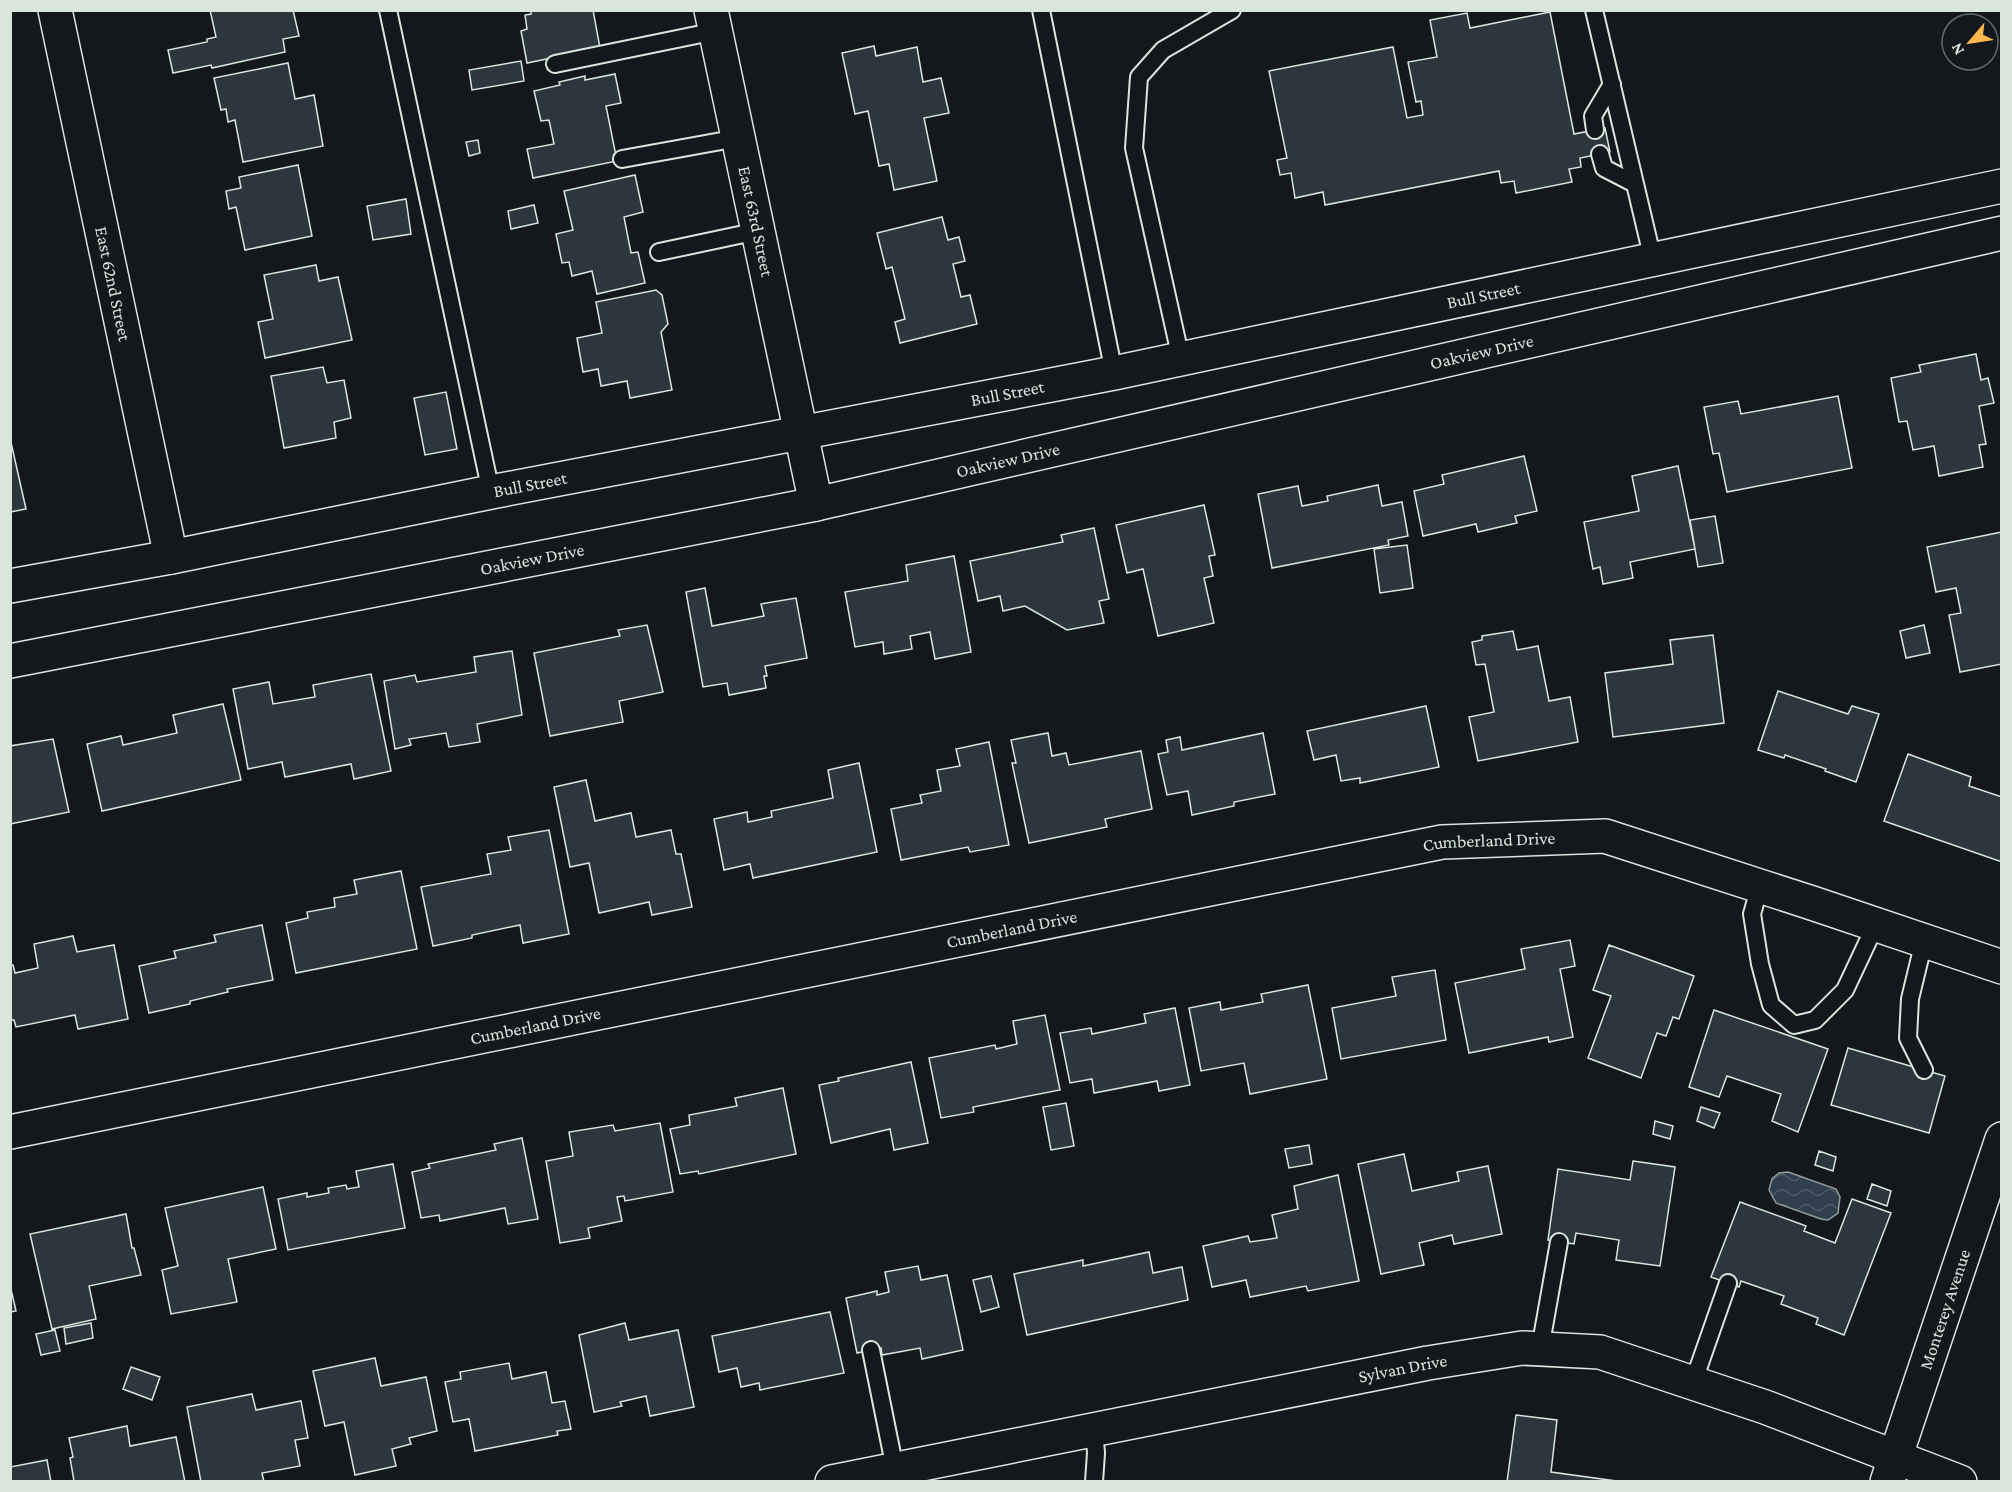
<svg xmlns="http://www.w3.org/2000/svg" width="2012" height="1492" viewBox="0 0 2012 1492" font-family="'Crimson Pro',serif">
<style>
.water{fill:url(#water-waves);stroke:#939e99;stroke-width:1.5}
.building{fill:#2c363c;stroke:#d8e6dc;stroke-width:1.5}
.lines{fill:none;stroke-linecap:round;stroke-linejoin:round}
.lane-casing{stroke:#d8e6dc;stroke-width:20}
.street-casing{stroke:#d8e6dc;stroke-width:36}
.secondary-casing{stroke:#d8e6dc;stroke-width:36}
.lane{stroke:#14181c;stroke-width:16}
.street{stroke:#14181c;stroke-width:33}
.secondary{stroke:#14181c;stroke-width:33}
.labels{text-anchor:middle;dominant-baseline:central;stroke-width:4.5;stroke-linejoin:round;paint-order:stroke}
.street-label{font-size:18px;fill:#d8e6dc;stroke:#14181c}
</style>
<defs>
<pattern id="water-waves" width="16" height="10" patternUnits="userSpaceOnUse" patternTransform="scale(1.5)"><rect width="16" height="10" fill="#2f3f4d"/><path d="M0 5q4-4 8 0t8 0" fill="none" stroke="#4c5b66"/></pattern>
</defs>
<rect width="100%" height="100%" fill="#14181c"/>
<!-- water -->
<path class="water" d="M1788,1172L1836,1189L1840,1197L1838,1213L1828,1220L1821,1219L1776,1203L1769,1190L1772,1179L1779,1173Z"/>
<!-- building -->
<path class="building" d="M210,10H293L299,36L283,39L285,52L212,68L211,65L173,73L168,50L207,42V39L216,37Z
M531,10H593L600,48L527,63L521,31L527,29L525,15L531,14Z
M1550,12L1574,134L1605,128L1610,152L1580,158L1581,167L1569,169L1572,182L1516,193L1514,181L1501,183L1499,171L1325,205L1323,192L1295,198L1291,173L1280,175L1277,160L1287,158L1269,71L1393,47L1407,118L1423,115L1421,101L1416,102L1408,62L1437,57L1430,20L1467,13L1470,28Z
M874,46L876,56L917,47L923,82L941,78L949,113L924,118L937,181L894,190L889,164L879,166L868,111L855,114L842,53Z
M521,61L524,81L472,90L469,70Z
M288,63L295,99L314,95L323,146L243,162L235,120L228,122L226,109L221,110L214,78Z
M615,74L621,103L606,106L617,161L533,178L527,149L554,144L549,120L541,121L534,91L560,85L559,82L585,76V80Z
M478,140L480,153L469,156L466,142Z
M298,165L312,236L245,250L236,207L229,209L226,191L241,188L239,177Z
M635,175L643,212L624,217L631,253L638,252L645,283L597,294L592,271L572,276L569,262L562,263L556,234L573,230L564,191Z
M406,199L411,234L373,240L367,206Z
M534,205L538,223L511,229L508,211Z
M942,217L948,240L959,237L965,261L953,264L961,297L970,295L977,324L900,343L895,322L905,319L892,267L886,269L877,233Z
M316,265L319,281L338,277L352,340L265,358L258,322L273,319L264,275Z
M656,290L662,295L668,324L661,332L672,390L630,398L627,381L601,386L598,369L583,372L577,338L602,333L596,302Z
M1976,354L1981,380L1988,378L1994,403L1979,406L1986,444L1979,445L1983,467L1939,476L1934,446L1913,450L1907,421L1899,422L1891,378L1921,372L1919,365Z
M323,367L327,383L344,380L351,418L334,422L336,438L284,448L271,376Z
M446,392L457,449L425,455L414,398Z
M1838,396L1852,468L1727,492L1719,453L1713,454L1704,407L1738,401L1741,414Z
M10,438L26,509L10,512Z
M1524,456L1537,511L1515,516L1517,523L1478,532L1476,524L1423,536L1414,491L1444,484L1442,475Z
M1678,466L1695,549L1630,562L1633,578L1603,584L1600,567L1593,569L1584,522L1639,511L1632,476Z
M1378,485L1382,506L1402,502L1408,536L1388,540L1389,545L1272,568L1258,494L1298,486L1302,506L1328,501L1327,496Z
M1204,505L1215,555L1209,556L1213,576L1204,578L1214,623L1158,636L1143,569L1127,573L1116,525Z
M1715,516L1723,563L1698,567L1690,520Z
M1094,528L1109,599L1099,601L1104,623L1067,630L1025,606L1003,611L1000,596L978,601L970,561L1063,542L1061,535Z
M2002,532V664L1960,672L1949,615L1961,613L1956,588L1936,592L1927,547Z
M1407,545L1413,588L1380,593L1374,549Z
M954,556L971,652L935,659L930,632L910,636L912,649L884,654L883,642L855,647L845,592L908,581L906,565Z
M705,588L712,626L764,616L761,604L796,598L807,658L765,666L767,676H764L766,688L729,695L727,683L703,687L686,592Z
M647,625L663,692L619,701L623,722L550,736L534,653L620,636L618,630Z
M1924,625L1930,653L1906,658L1900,631Z
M1513,631L1517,650L1538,646L1549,701L1570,697L1578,742L1478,761L1469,717L1494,712L1485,664L1476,665L1472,642L1482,640V636Z
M1713,635L1724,723L1613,737L1605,673L1673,664L1670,640Z
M512,651L522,715L477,724L480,742L449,747L446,733L409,739L411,745L395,749L384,681L415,675L417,682L476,672L474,657Z
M371,674L391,771L354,779L351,764L285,777L282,762L248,769L233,689L269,682L273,704L315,697L313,685Z
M1778,691L1848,714L1852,706L1879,714L1856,782L1825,771L1826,769L1785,755L1784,758L1758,750Z
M223,704L241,780L102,811L87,744L121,736L123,745L177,733L173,715Z
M1426,706L1439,767L1360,783V778L1341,781L1336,755L1314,760L1307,731Z
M1048,733L1052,756L1066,753L1069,765L1141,751L1152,809L1105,819L1107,827L1029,843L1012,763H1016L1011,740Z
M1263,733L1275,794L1234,802V806L1192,815L1188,791L1167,795L1158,754L1168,752L1166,740L1180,737L1182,750Z
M53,739L69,812L10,824V746Z
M989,742L1009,845L970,852L968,847L901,860L891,809L922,803L920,795L941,791L937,770L960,766L956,749Z
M1908,754L1971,777L1969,786L2002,797V862L1884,821Z
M859,763L877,852L753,878L750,864L724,870L714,819L747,812L748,822L772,817L771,811L833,798L828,770Z
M586,780L595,821L631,813L636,837L671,830L676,854H681L692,907L652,915L649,902L599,913L589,863L570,867L554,787Z
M549,830L569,934L523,943L520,925L472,935V938L433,946L421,887L491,874L487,854L511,850L508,837Z
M401,871L417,949L296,973L286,923L308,918L307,912L335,907L334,898L357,894L354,880Z
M262,925L273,980L227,989L228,992L190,1001V1004L149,1013L139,966L176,958L174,951L216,942L214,935Z
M73,936L77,952L114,945L128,1019L78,1029L75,1015L16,1027L14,1020H10V965H13L15,973L38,968L34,944Z
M1570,940L1575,966L1560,969L1573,1037L1549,1042L1548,1037L1469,1053L1455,983L1525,969L1521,949Z
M1609,945L1694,976L1679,1019L1673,1017L1666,1036L1657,1033L1641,1078L1588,1058L1611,996L1593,990Z
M1435,970L1446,1040L1341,1059L1332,1008L1396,996L1392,977Z
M1308,985L1327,1079L1250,1094L1244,1063L1201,1071L1189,1008L1220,1002L1221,1010L1263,1002L1261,994Z
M1175,1008L1190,1085L1159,1091L1157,1081L1094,1093L1092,1079L1070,1083L1060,1033L1091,1028L1092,1034L1146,1023L1144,1014Z
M1714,1010L1828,1049L1798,1132L1772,1121L1781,1094L1727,1076L1719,1097L1689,1087Z
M1045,1015L1060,1090L973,1107L974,1112L941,1118L929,1058L995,1045L996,1049L1017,1044L1013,1021Z
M1848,1048L1945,1076L1929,1133L1831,1105Z
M911,1062L928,1143L894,1150L890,1129L831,1143L819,1085L839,1081L838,1078Z
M783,1088L796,1154L699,1174L698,1171L680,1174L670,1129L690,1125L689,1115L737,1106L735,1098Z
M1066,1103L1074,1146L1051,1150L1043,1107Z
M1701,1107L1720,1113L1714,1128L1697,1121Z
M1655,1121L1673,1126L1670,1139L1653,1134Z
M660,1123L673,1192L625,1201L624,1196L617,1197L622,1221L588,1228L590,1238L560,1243L546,1161L573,1156L569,1132L613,1125L615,1131Z
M522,1138L538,1219L508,1224L505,1208L440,1221L439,1215L421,1218L412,1172L430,1168L428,1164L496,1150L494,1144Z
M1309,1145L1312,1164L1289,1168L1285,1149Z
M1819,1151L1836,1157L1833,1171L1815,1165Z
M1404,1154L1412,1191L1459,1181L1457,1172L1488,1166L1502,1234L1454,1244L1452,1235L1419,1243L1424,1265L1381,1274L1358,1164Z
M1633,1161L1675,1167L1660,1266L1616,1260L1619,1240L1576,1233L1574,1244L1548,1240L1558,1169L1630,1180Z
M393,1164L405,1228L288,1250L278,1199L307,1193V1197L329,1193L328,1188L346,1185L347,1189L359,1187L356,1171Z
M1338,1175L1359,1281L1308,1291L1306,1286L1250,1297L1246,1280L1212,1287L1203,1246L1248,1236L1250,1242L1277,1238L1272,1215L1298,1209L1294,1186Z
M1872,1184L1891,1191L1887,1206L1867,1199Z
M263,1187L276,1249L228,1259L237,1302L171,1314L162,1270L178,1266L165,1208Z
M1852,1199L1891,1213L1844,1335L1816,1324L1818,1318L1781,1304L1784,1296L1741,1281L1739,1287L1711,1277L1740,1202L1806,1226L1804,1231L1835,1243Z
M126,1214L132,1248H134L141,1275L89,1286L96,1319L52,1329L30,1234Z
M1149,1252L1153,1273L1182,1267L1188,1300L1027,1335L1014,1274L1083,1260V1266Z
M918,1266L921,1280L947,1275L963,1350L922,1359L920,1348L882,1355L881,1348L857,1353L846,1298L877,1291V1295L889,1292L885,1272Z
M991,1276L999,1307L981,1312L973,1280Z
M10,1285L16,1311L10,1312Z
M830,1312L844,1373L760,1390L759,1383L741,1387L737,1368L719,1372L712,1336Z
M91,1323L93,1338L66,1344L64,1328Z
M625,1323L629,1340L678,1330L694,1407L650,1416L646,1396L620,1402L622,1406L594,1412L579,1335Z
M55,1330L60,1351L41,1355L36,1334Z
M375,1358L381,1386L426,1377L437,1431L409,1438L411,1444L392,1449L396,1466L355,1475L344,1422L325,1426L313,1371Z
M509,1363L512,1379L546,1372L552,1403L565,1401L571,1429L557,1431L558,1435L475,1451L469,1419L453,1422L445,1382L461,1379L460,1372Z
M131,1367L160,1377L152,1400L123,1389Z
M252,1394L256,1410L301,1401L308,1438L295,1440L300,1466L262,1473L264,1482H201L187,1407Z
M1516,1415L1557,1420L1551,1472L1624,1482H1507Z
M127,1426L130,1446L176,1437L185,1482H73L74,1481L70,1458L73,1457L69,1438Z
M47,1460L51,1482H10V1467Z"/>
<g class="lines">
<defs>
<path id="lane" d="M388,10L491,492
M1041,10L1114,373
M1594,10L1653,260
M555,64L716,31
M1595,130L1593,116L1612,84
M1600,154L1604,168L1635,184
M622,159L738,138
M659,252L758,231
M1181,359L1134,148L1139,77L1163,50L1232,10
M1760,886L1752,914L1760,964L1771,1005L1794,1025L1815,1020L1845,990L1876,924
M1924,1070L1908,1038L1910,999L1924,941
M1540,1349L1559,1242
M871,1350L895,1469
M1693,1383L1728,1283
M1094,1429L1096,1453L1094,1482"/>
<g id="street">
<path id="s1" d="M55,10L171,557"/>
<path id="s2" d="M711,10L816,504"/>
<path id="s3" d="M10,661L816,504L2002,233"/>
<path id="s4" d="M10,1132L1442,842L1605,836L1812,903L2002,967"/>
<path id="s5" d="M832,1482L1428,1363L1522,1348L1600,1352L1765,1407L1960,1482"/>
<path id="s6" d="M1887,1482L2002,1139"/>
</g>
<g id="secondary">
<path id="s7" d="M10,586L171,557L491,492L1114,373L2002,186"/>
</g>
</defs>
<!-- lane casing -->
<use href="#lane" class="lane-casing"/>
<!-- street casing -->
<use href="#street" class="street-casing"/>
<!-- secondary casing -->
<use href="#secondary" class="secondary-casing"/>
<!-- lane -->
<use href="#lane" class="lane"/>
<!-- street -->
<use href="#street" class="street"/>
<!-- secondary -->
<use href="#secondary" class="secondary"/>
</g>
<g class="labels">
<!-- street labels -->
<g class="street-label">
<text stroke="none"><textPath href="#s2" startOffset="216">East 63rd Street</textPath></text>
<text stroke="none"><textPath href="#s1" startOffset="280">East 62nd Street</textPath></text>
<text stroke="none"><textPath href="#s7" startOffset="1502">Bull Street</textPath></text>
<text stroke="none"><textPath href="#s3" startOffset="1504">Oakview Drive</textPath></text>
<text stroke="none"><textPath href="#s7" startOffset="1016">Bull Street</textPath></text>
<text stroke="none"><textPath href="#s3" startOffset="1018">Oakview Drive</textPath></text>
<text stroke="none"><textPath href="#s7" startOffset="530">Bull Street</textPath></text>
<text stroke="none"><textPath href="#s3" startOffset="532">Oakview Drive</textPath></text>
<text stroke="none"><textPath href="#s4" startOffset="1508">Cumberland Drive</textPath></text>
<text stroke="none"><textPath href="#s4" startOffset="1022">Cumberland Drive</textPath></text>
<text stroke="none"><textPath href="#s4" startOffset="536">Cumberland Drive</textPath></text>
<text stroke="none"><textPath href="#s6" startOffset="182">Monterey Avenue</textPath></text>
<text stroke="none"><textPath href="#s5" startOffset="582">Sylvan Drive</textPath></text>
</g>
</g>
<!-- border -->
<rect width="2012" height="1492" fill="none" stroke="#d8e6dc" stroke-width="24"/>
<!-- north arrow -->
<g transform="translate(1970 42) rotate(241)"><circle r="28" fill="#14181c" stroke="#626a69" stroke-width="1.5"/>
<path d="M0-4.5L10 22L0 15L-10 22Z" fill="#ffb74d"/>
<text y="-9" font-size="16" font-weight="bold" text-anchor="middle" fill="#d8e6dc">N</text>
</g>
</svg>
